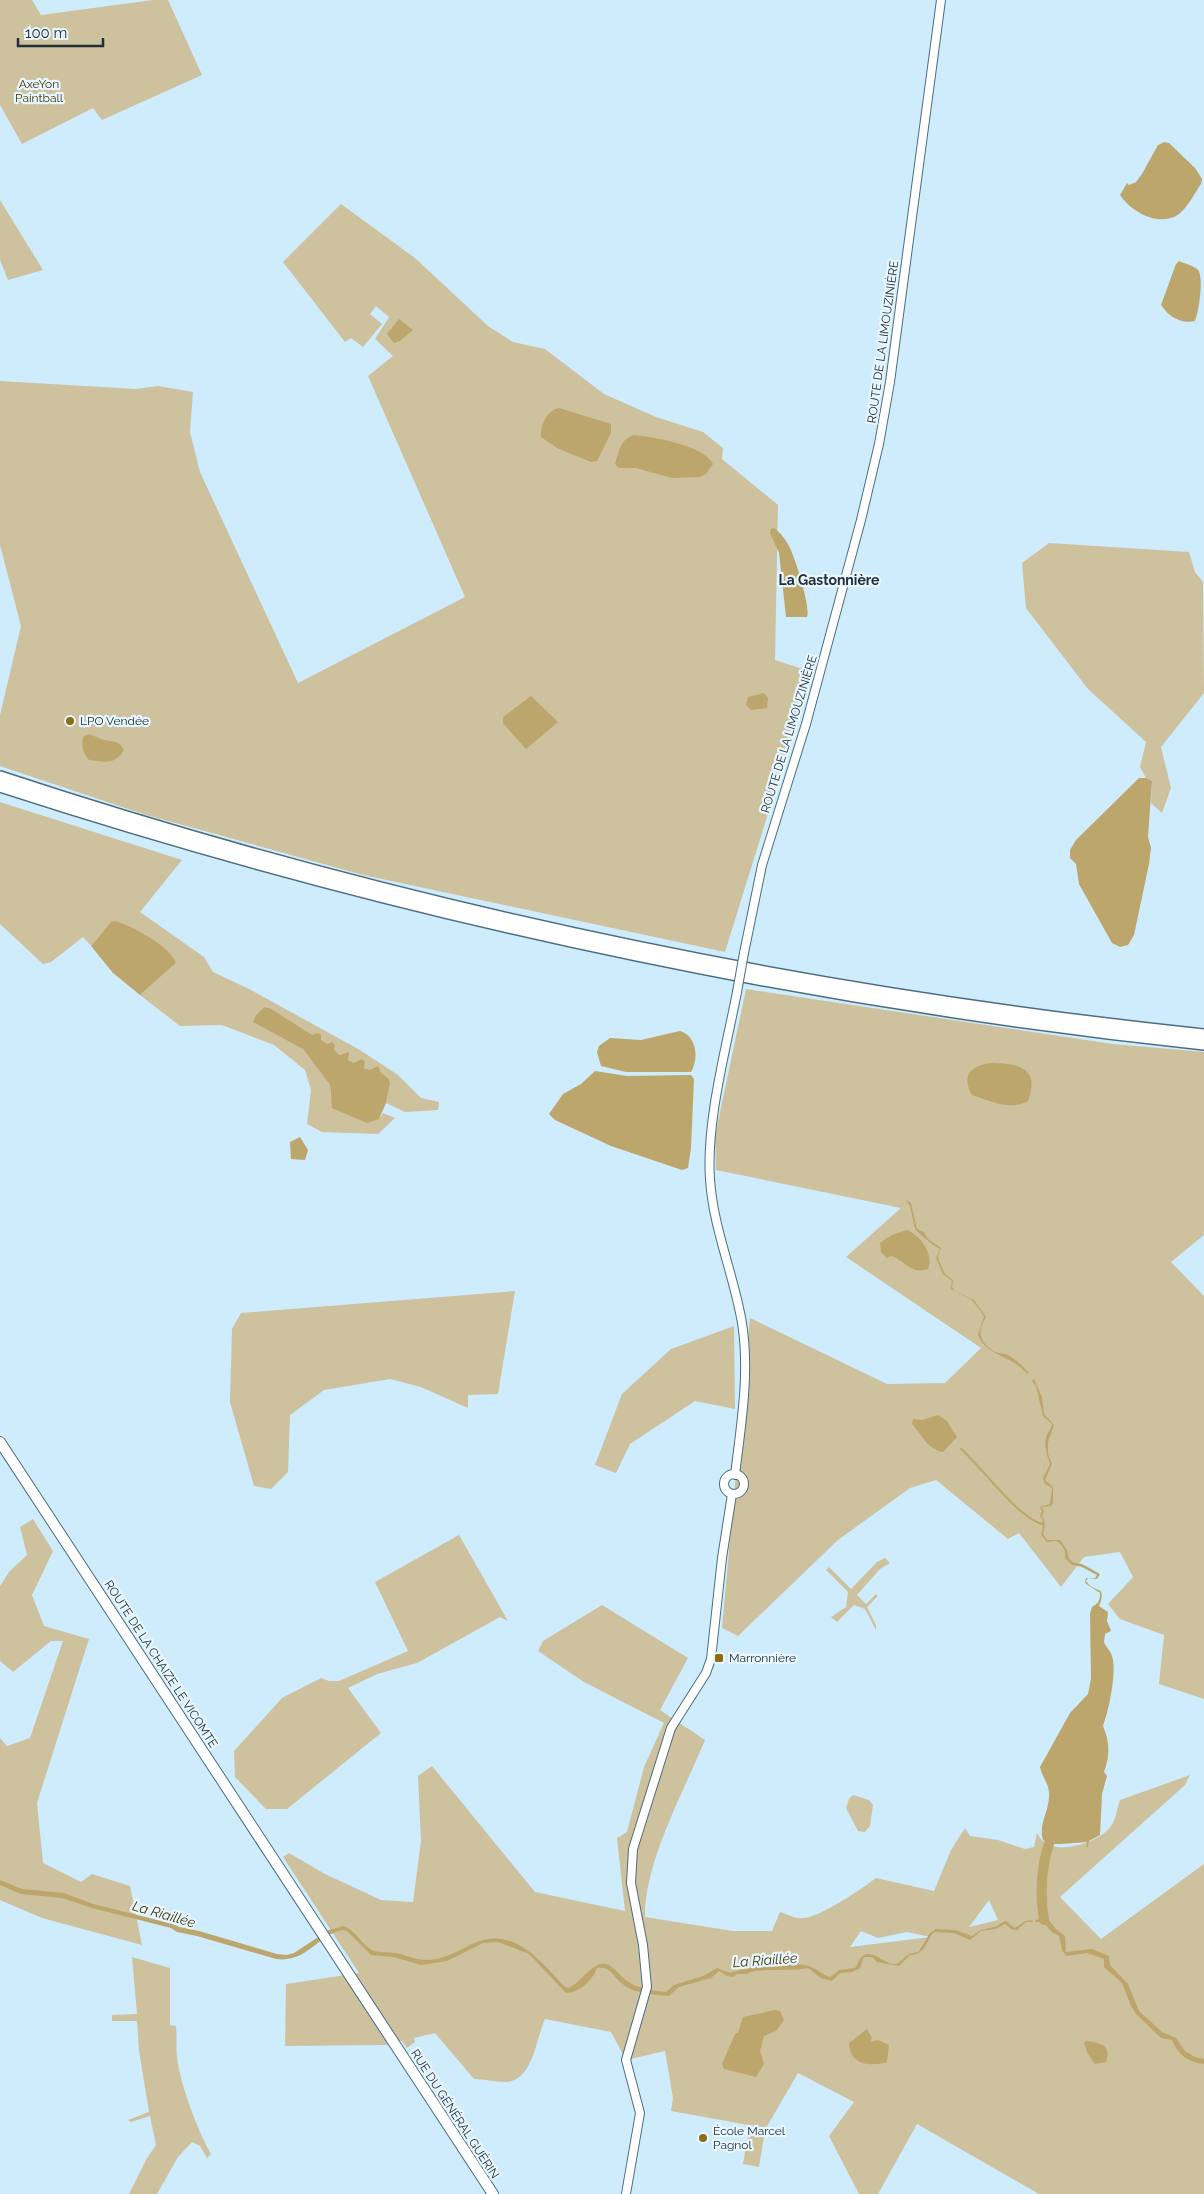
<svg xmlns="http://www.w3.org/2000/svg" width="1204" height="2194" viewBox="0 0 1204 2194" font-family="Raleway,sans-serif">
<style>
.green{fill:#cec19e;fill-rule:evenodd}
.water{fill:#bca66b}
.lines{fill:none;stroke-linecap:round;stroke-linejoin:round}
.stream{stroke:#bca66b;stroke-width:2}
.river{stroke:#bca66b;stroke-width:10}
.minor-casing{stroke:#4c6d80;stroke-width:10}
.major-casing{stroke:#4c6d80;stroke-width:12}
.highway-casing{stroke:#4c6d80;stroke-width:14}
.minor{stroke:#fff;stroke-width:8}
.major{stroke:#fff;stroke-width:10}
.highway{stroke:#fff;stroke-width:11}
.minor-bridge-casing{stroke:#4c6d80;stroke-width:10;stroke-linecap:butt}
.minor-bridge{stroke:#fff;stroke-width:8}
.poi-dot{fill:#8a6e0f;stroke:#e8f6ff;stroke-width:2}
.labels{text-anchor:middle;dominant-baseline:central;stroke-width:4.5;stroke-linejoin:round;paint-order:stroke}
.park-label{font-size:12px;fill:#443401;stroke:#e8f6ff}
.street-label{font-size:12px;fill:#212f37;stroke:#e8f6ff}
.poi-label{font-size:12px;fill:#212f37;stroke:#e8f6ff;text-anchor:start}
.neighbourhood-label{font-size:14px;font-weight:bold;fill:#212f37;stroke:#e8f6ff}
.water-label{font-size:14px;font-style:italic;fill:#463704;stroke:#e8f6ff}
</style>
<rect width="100%" height="100%" fill="#cfecfd"/>
<!-- green -->
<path class="green" d="M0,0H32L41,15L153,0H168L202,75L102,120L93,108L22,144L0,105Z
M0,200L43,270L8,280L0,260Z
M341,204L415,258L488,326L513,342L545,349L604,394L656,417L703,432L723,448L722,459L778,505L775,660L812,672L725,952L363,875L143,814L0,766V715L21,626L0,545V381L136,389L158,386L193,392L190,432L200,472L298,683L465,597L368,376L393,356L375,339L389,317L376,306L370,314L382,324L363,347L351,338L345,342L283,262Z
M1049,543L1189,552L1195,572L1203,582L1204,693L1161,747L1171,788L1162,813L1151,803L1152,781L1146,778L1140,767L1146,742L1088,689L1026,608L1022,563Z
M0,802L182,860L140,912L204,957L213,972L249,989L360,1050L398,1075L421,1098L439,1102L438,1110L405,1112L386,1103L390,1084L370,1070L354,1064L270,1008L264,1007L256,1015L303,1049L330,1085L331,1100L379,1119L383,1113L395,1118L378,1134L322,1132L307,1124L311,1090L305,1070L274,1045L222,1025L180,1026L140,995L176,963L111,922L91,946L83,937L51,962L43,964L0,924Z
M746,989L1113,1044L1204,1052V1235L1171,1262L1204,1296V1699L1159,1684L1164,1635L1120,1619L1108,1604L1133,1577L1120,1552L1084,1557L1061,1587L1019,1533L1008,1539L936,1480L910,1488L838,1540L738,1636L722,1628L750,1318L887,1384L945,1383L981,1348L846,1257L901,1208L716,1170L715,1136Z
M515,1291L498,1394L468,1395V1408L421,1387L390,1379L324,1390L290,1415L288,1472L271,1489L254,1486L230,1402L232,1329L241,1313Z
M734,1326L735,1409L695,1401L630,1444L616,1473L595,1465L622,1394L671,1349Z
M33,1519L53,1551L32,1595L44,1626L89,1639L37,1803L43,1863L81,1882L92,1874L130,1886L142,1945L42,1918L0,1900V1738L7,1746L30,1738L63,1641H51L13,1672L0,1661V1586L9,1572L27,1555L20,1527Z
M459,1535L508,1621L500,1617L417,1663L377,1674L348,1688L381,1733L287,1809H266L235,1777L234,1751L282,1698L321,1678L329,1681H339L408,1651L375,1582Z
M885,1558L890,1563L880,1569L857,1595L866,1604L876,1594L878,1596L867,1607L876,1625V1630L865,1609L854,1605L837,1622L831,1617L846,1607L848,1592L826,1570L829,1567L851,1589L877,1562Z
M602,1605L688,1658L660,1710L705,1740C684,1791 644,1863 645,1917L733,1931H772L780,1912C787,1914 796,1919 803,1918C819,1918 863,1888 876,1878L934,1891L951,1850L965,1828L970,1836L998,1840L1025,1849L1034,1847L1037,1833C1039,1836 1041,1840 1044,1842C1060,1855 1100,1842 1111,1826C1116,1820 1117,1808 1120,1800L1190,1775L1185,1785L1060,1897L1101,1939L1204,1864V2194H1039L917,2124L878,2194H859L829,2136L854,2102L798,2073L766,2128L671,2111L673,2098L665,2051L626,2060L611,2032L545,2019C536,2038 533,2082 505,2082C495,2082 484,2079 474,2079L435,2033L414,2038L415,2042L407,2048L402,2041L386,2045L285,2046L286,1984L359,1973L283,1857L289,1853L325,1874L381,1900L413,1902L421,1841L418,1776L432,1766L535,1892L625,1911L617,1838L627,1832L644,1767L664,1723L584,1682L538,1651L543,1641ZM989,1900L998,1920L969,1927ZM861,1931L878,1938L907,1932L930,1937L850,1947Z
M853,1795L869,1800L873,1805L870,1826L865,1832L858,1831L846,1808L849,1799Z
M132,1957L170,1968V2025L176,2026C177,2037 176,2047 177,2058C181,2086 197,2129 211,2154L207,2158L200,2146L192,2142L178,2157L157,2194H129L147,2158L156,2145L150,2116L131,2122L128,2120L149,2112L139,2051L137,2021H112V2015L137,2014Z
M748,2135L764,2137L759,2167L743,2164Z"/>
<!-- water -->
<path class="water" d="M1164,142L1169,143L1195,168L1202,179L1201,184C1194,194 1188,207 1179,214C1160,228 1131,212 1120,195L1127,183L1129,185L1136,182L1142,174L1158,145Z
M1179,261C1185,264 1193,265 1198,270C1204,278 1199,310 1195,321C1181,324 1169,317 1161,305L1176,264Z
M399,319L413,330L400,341L394,343L387,334Z
M559,408L611,424V433L597,461L591,462L557,448L541,437C540,426 547,410 559,408Z
M634,435C653,437 704,445 713,464L706,474L700,477L672,478L636,468H619L615,464C619,452 620,439 634,435Z
M774,528C780,532 786,540 789,546C795,557 811,608 807,617H786L779,553L770,533L771,529Z
M764,693L768,698L767,708L751,710L746,705L748,697Z
M531,696L558,722L526,749L503,723V717Z
M88,734C94,735 99,739 104,740C114,742 119,740 124,750C115,765 105,762 89,760C83,752 81,747 83,737Z
M1139,778H1146L1152,781L1148,837L1151,848L1149,864L1134,935L1128,945L1120,947L1112,943L1079,884L1076,864L1070,858V850L1076,840Z
M115,921C132,926 170,946 176,963L140,995L113,973L91,946L111,922Z
M264,1007L270,1008L312,1035L318,1033L321,1035V1040L327,1044L332,1042L335,1045L334,1050L340,1055L349,1052L348,1060L354,1063L362,1059L365,1062L364,1068L370,1070L378,1066L381,1073L389,1079L390,1084L386,1103L379,1119L367,1123L332,1108L330,1085L303,1049L253,1022L256,1015Z
M680,1031C697,1036 699,1059 691,1072H626L601,1066L597,1052L599,1046L610,1038L641,1040Z
M989,1063C1017,1063 1041,1067 1028,1101C1010,1111 990,1101 972,1095C961,1076 970,1067 989,1063Z
M595,1071L627,1076L691,1075L694,1079L691,1148L688,1168L682,1170L611,1146L555,1120L549,1114L563,1094L581,1084Z
M300,1137L308,1150L305,1160L291,1159L290,1142Z
M905,1199L911,1203L917,1229L924,1232L928,1239L941,1248L938,1256L939,1261L945,1274L953,1280L952,1287L955,1291L974,1300L986,1317C976,1333 980,1343 996,1352C999,1354 1004,1353 1008,1355C1015,1359 1023,1366 1029,1373L1027,1374C1014,1356 986,1356 978,1335L984,1316L972,1300L951,1289L952,1281L943,1274L936,1258L940,1249C930,1243 923,1237 915,1229L910,1206Z
M907,1230C921,1236 934,1254 928,1269C910,1275 905,1260 891,1256L887,1258L881,1252L880,1243L892,1235Z
M1034,1379L1042,1397L1044,1414L1054,1425L1048,1442V1454L1052,1464L1045,1480L1053,1487V1503L1051,1506L1042,1507L1044,1512L1042,1516C1046,1521 1045,1528 1043,1534L1047,1540H1060L1067,1550L1069,1559L1074,1563L1082,1564L1100,1574L1097,1579L1088,1578L1086,1581C1094,1594 1108,1584 1099,1606L1108,1612L1107,1621L1111,1631L1105,1634C1105,1637 1104,1640 1104,1642C1105,1646 1111,1651 1112,1656C1117,1672 1109,1710 1103,1726C1110,1742 1110,1756 1104,1772L1107,1776L1102,1794L1100,1835L1089,1841L1088,1846L1086,1848L1087,1842L1061,1844H1049L1043,1840C1038,1823 1050,1811 1049,1793C1049,1784 1042,1777 1040,1767L1070,1713L1088,1694L1091,1679L1090,1614L1092,1607C1098,1603 1100,1602 1100,1593L1085,1583L1086,1578H1095L1097,1575C1087,1570 1083,1566 1072,1565L1065,1558C1066,1550 1063,1545 1056,1541L1047,1542L1041,1535L1043,1528L1042,1524L1043,1520L1040,1516L1042,1511L1040,1507L1050,1504L1052,1488L1045,1484L1043,1478L1050,1464C1047,1456 1043,1443 1047,1435C1049,1430 1051,1430 1052,1424L1043,1416L1036,1386L1032,1381Z
M938,1415L947,1421L957,1437L943,1452C927,1449 922,1435 912,1424L913,1419L922,1420Z
M0,1880L22,1889L64,1893L93,1904L173,1924L179,1927L199,1931L277,1954L287,1955L294,1953L329,1930L344,1926C355,1931 360,1941 370,1949C376,1953 388,1952 396,1953C406,1955 415,1960 425,1960C443,1960 456,1952 472,1944C513,1925 538,1959 564,1986L568,1988C583,1983 596,1953 613,1968C624,1978 628,1985 644,1988L643,1993C636,1991 630,1990 624,1985C613,1978 612,1966 597,1968C593,1980 579,1993 566,1993L529,1954L498,1942L483,1943L447,1961L422,1965L393,1957L371,1955L347,1931L343,1930C316,1935 308,1963 276,1959L197,1936L177,1932L171,1928L92,1908L62,1898L21,1894L0,1885Z
M1047,1918L1055,1928L1065,1936L1066,1952L1092,1949L1109,1956L1110,1965L1128,1984L1139,2011L1162,2032L1176,2038L1185,2051L1195,2057L1204,2059V2064C1189,2063 1177,2054 1172,2040L1161,2038L1136,2014L1131,2006L1122,1983L1104,1967V1959L1087,1953L1066,1956L1062,1950L1059,1936L1052,1932L1043,1922H1036L1035,1920Z
M1032,1920L1033,1922H1026L1017,1930L1011,1929L1005,1924L996,1929L981,1931L970,1940L954,1933L934,1932C926,1940 926,1955 910,1955L899,1966L877,1962L872,1957H864L860,1968L852,1972L840,1973L832,1981L821,1978L808,1968C794,1972 756,1967 747,1974H737L733,1977L727,1976L719,1971L711,1978L679,1987L669,1996L649,1994V1990L666,1992L674,1985L703,1976L717,1968L730,1973C742,1968 796,1961 809,1966C817,1969 822,1974 830,1977L839,1970L855,1968C858,1964 859,1958 864,1955C874,1950 884,1964 895,1964C901,1963 903,1957 908,1955C912,1952 915,1954 919,1951L930,1933L936,1929L955,1930L972,1936C980,1929 985,1929 995,1927C999,1926 1001,1922 1006,1921L1015,1928L1025,1921Z
M775,2010L780,2011L784,2020L776,2031L764,2036L760,2051L764,2064L756,2077L724,2069L722,2064L735,2034L738,2033L743,2017Z
M867,2029L872,2038L870,2042L878,2040L889,2045L887,2062C871,2067 849,2065 849,2043Z
M1087,2041L1094,2042L1105,2046L1108,2054L1106,2062L1095,2064L1088,2054L1084,2043Z"/>
<g class="lines">
<!-- stream -->
<path class="stream" d="M961,1449C983,1468 1016,1516 1042,1524"/>
<!-- river -->
<path class="river" d="M1044,1920C1040,1896 1041,1867 1049,1844"/>
<defs>
<path id="minor" d="M744,953L762,865L806,724L861,520L879,444L890,382L941,0
M724 1484a10 10 0 1 1 20 0a10 10 0 1 1-20 0Z
M735,1475C741,1424 750,1374 742,1323C734,1275 713,1228 710,1179C706,1122 726,1049 737,992
M626,2194L640,2113L626,2060L647,1987L643,1945L631,1883L633,1849L671,1728L706,1673L711,1659L722,1558L732,1494"/>
<path id="major" d="M0,1442L493,2194"/>
<path id="highway" d="M0,777C391,906 794,992 1204,1035
M0,786C394,914 792,1000 1204,1044"/>
</defs>
<!-- minor casing -->
<use href="#minor" class="minor-casing"/>
<!-- major casing -->
<use href="#major" class="major-casing"/>
<!-- highway casing -->
<use href="#highway" class="highway-casing"/>
<!-- minor -->
<use href="#minor" class="minor"/>
<!-- major -->
<use href="#major" class="major"/>
<!-- highway -->
<use href="#highway" class="highway"/>
<defs>
<path id="minor-bridge" d="M737,992L744,953"/>
</defs>
<!-- minor-bridge casing -->
<use href="#minor-bridge" class="minor-bridge-casing"/>
<!-- minor-bridge -->
<use href="#minor-bridge" class="minor-bridge"/>
</g>
<!-- markers -->
<g class="poi-dot">
<circle cx="70" cy="721" r="5"/>
<rect x="714" y="1653" width="10" height="10" rx="2.5"/>
<circle cx="703" cy="2138" r="5"/>
</g>
<g class="labels">
<!-- park labels -->
<g class="park-label">
<text x="39" y="84">AxeYon<tspan x="39" dy="14">Paintball</tspan></text>
</g>
<!-- street labels -->
<g class="street-label">
<text transform="translate(883 342) rotate(-82)">ROUTE DE LA LIMOUZINIÈRE</text>
<text transform="translate(789 734) rotate(-73)">ROUTE DE LA LIMOUZINIÈRE</text>
<text transform="translate(161 1664) rotate(57)">ROUTE DE LA CHAIZE LE VICOMTE</text>
<text transform="translate(455 2114) rotate(57)">RUE DU GÉNÉRAL GUÉRIN</text>
</g>
<!-- poi labels -->
<g class="poi-label">
<text x="80" y="721">LPO Vendée</text>
<text x="729" y="1658">Marronnière</text>
<text x="713" y="2131">École Marcel<tspan x="713" dy="14">Pagnol</tspan></text>
</g>
<!-- neighbourhood labels -->
<g class="neighbourhood-label">
<text x="829" y="580">La Gastonnière</text>
</g>
<!-- water labels -->
<g class="water-label">
<text transform="translate(164 1914) rotate(16)">La Riaillée</text>
<text transform="translate(765 1960) rotate(-4)">La Riaillée</text>
</g>
</g>
<!-- scale -->
<path d="M18 38v8h85v-8" fill="none" stroke="#212f37" stroke-width="2.5"/>
<text x="25" y="38" font-size="15" fill="#212f37" stroke="#e8f6ff" stroke-width="4" paint-order="stroke">100 m</text>
</svg>
